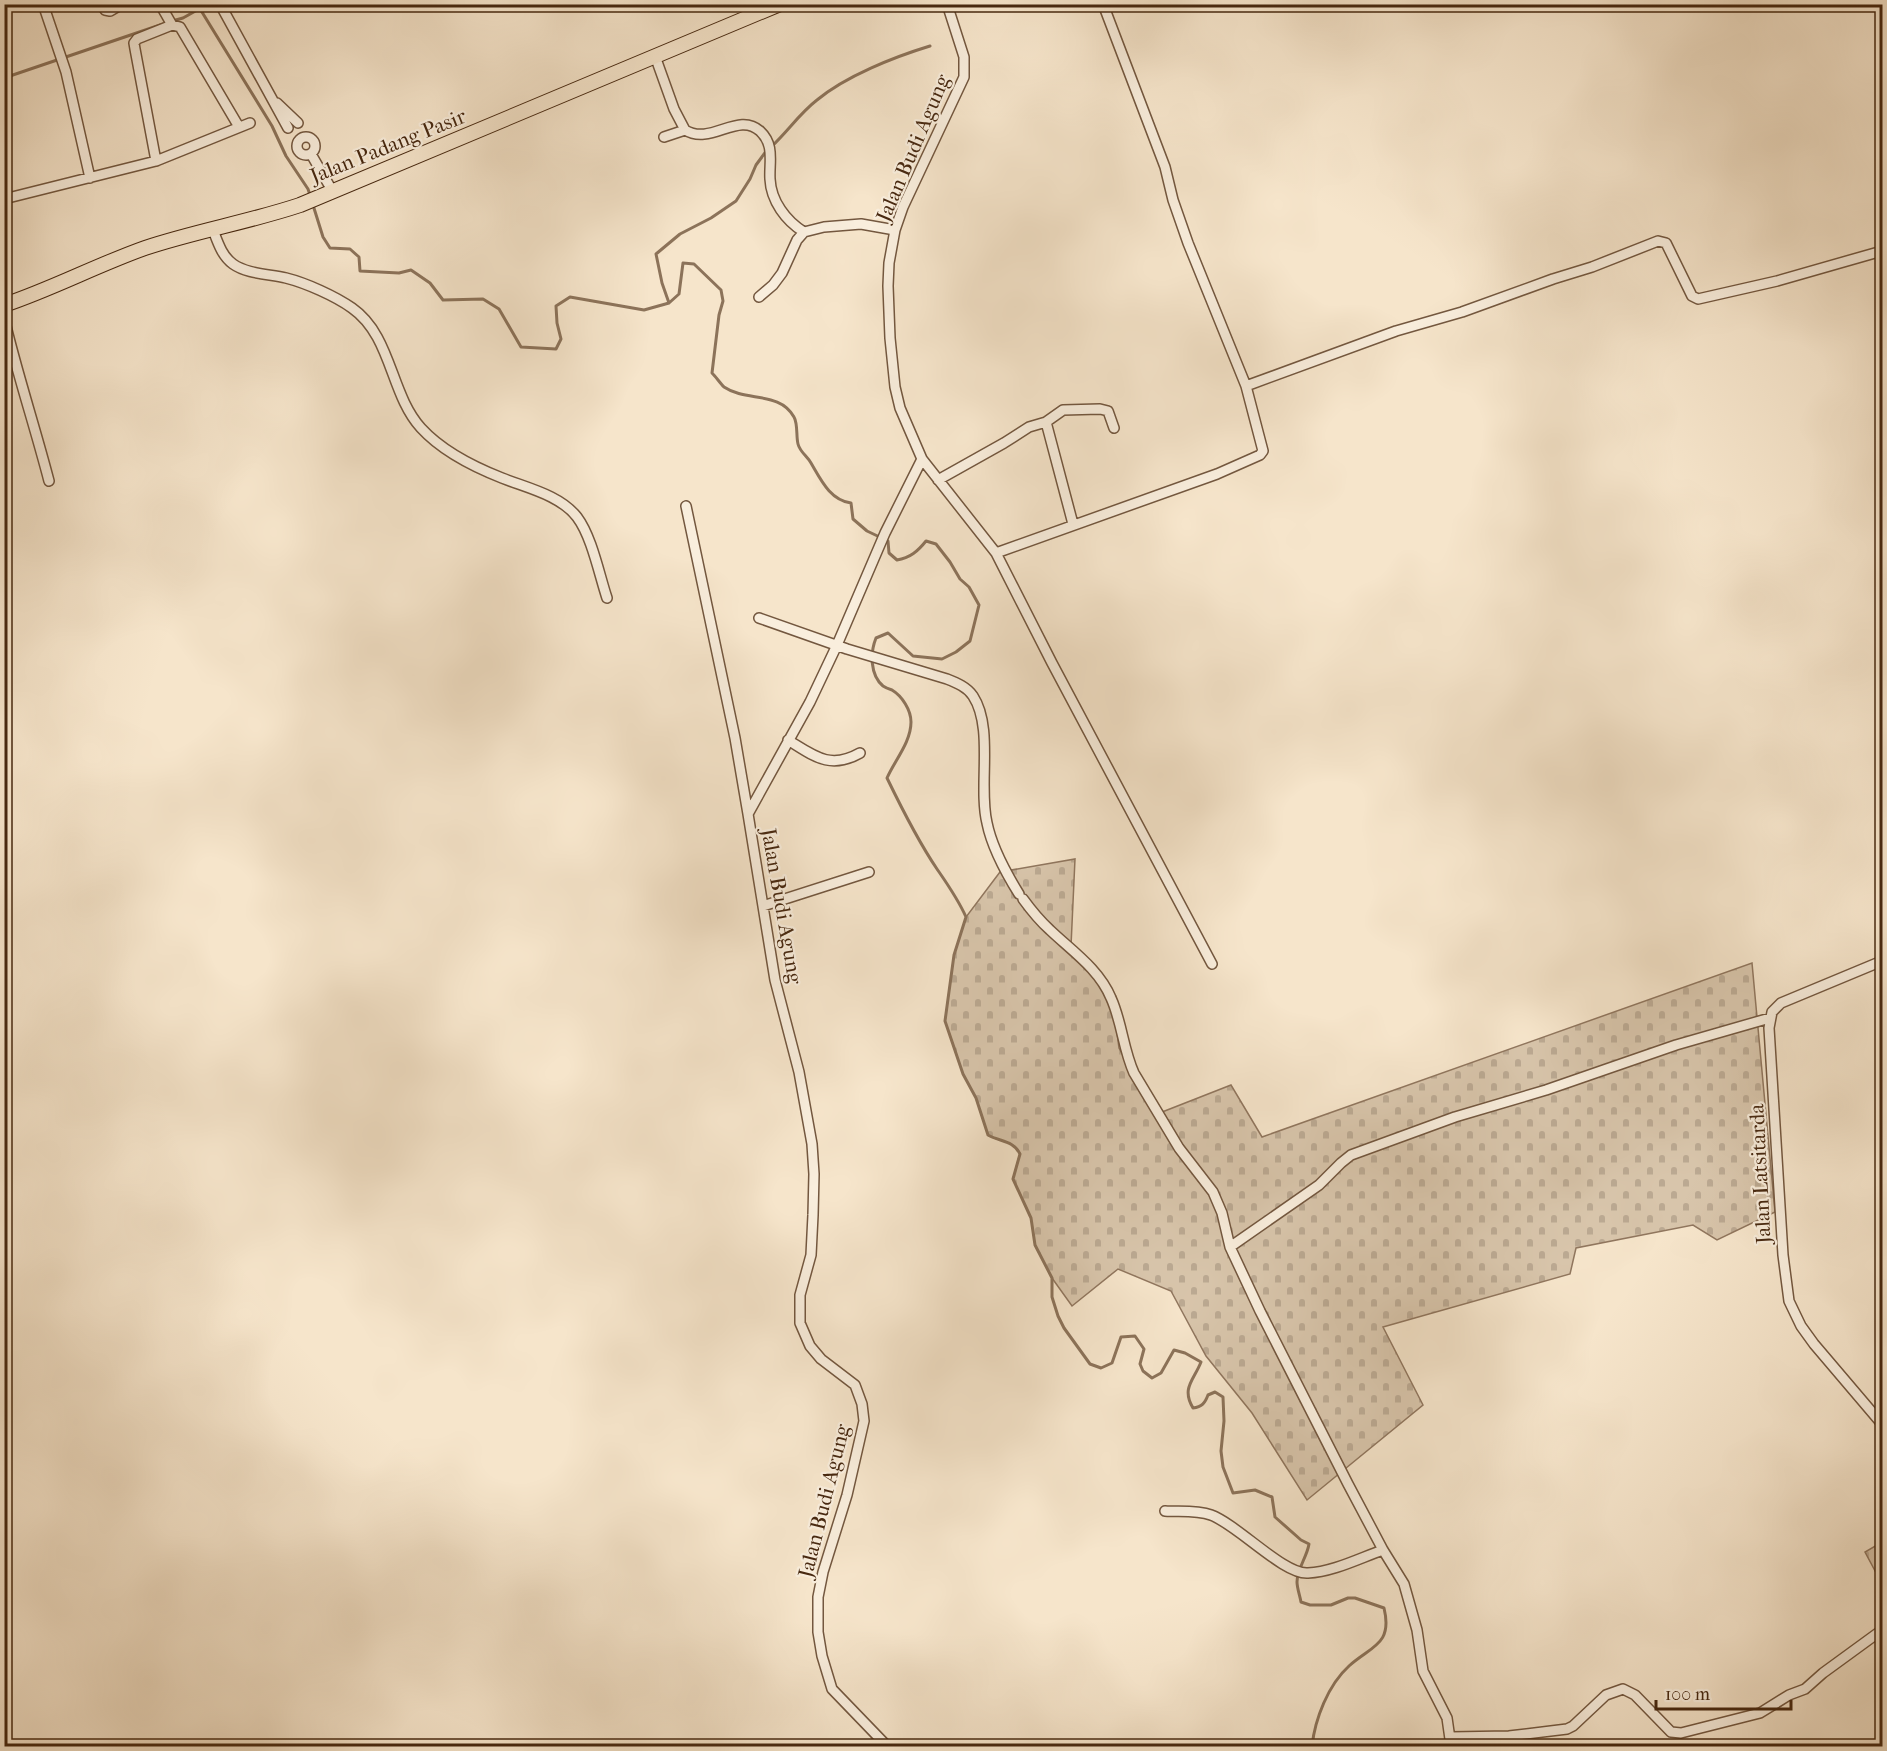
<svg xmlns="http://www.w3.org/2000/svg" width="1887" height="1751" viewBox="0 0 1887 1751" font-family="'IM FELL French Canon',serif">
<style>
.cemetery{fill:url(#cemetery-stones);stroke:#90765e;stroke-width:1.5}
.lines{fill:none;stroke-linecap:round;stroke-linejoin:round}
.stream{stroke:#8c735a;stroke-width:3}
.minor-casing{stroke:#73573f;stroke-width:12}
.highway-casing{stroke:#472810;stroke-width:16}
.minor{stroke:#f9eedd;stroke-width:9}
.highway{stroke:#f6e5cb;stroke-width:14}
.labels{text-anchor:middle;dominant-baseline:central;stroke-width:4.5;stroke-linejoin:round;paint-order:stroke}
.street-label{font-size:21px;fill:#472810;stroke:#f9eedd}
</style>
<defs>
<pattern id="cemetery-stones" width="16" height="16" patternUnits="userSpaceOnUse" patternTransform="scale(1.5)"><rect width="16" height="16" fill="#d8c5ab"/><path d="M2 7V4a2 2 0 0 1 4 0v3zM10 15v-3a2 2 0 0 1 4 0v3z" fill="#bba992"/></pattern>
</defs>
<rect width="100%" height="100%" fill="#f6e5cb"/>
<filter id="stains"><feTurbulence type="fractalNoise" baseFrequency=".00333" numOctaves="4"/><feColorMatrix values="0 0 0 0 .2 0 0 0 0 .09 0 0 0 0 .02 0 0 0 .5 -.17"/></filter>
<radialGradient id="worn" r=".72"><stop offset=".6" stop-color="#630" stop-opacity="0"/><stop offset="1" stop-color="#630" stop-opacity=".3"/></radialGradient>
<!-- cemetery -->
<path class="cemetery" d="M1075,859L1071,946L1111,988L1119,1048L1157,1114L1231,1085L1262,1137L1752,963L1775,1212L1717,1240L1693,1225L1576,1248L1570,1274L1383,1327L1423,1405L1307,1500L1252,1413L1206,1356L1171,1291L1118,1269L1072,1306L1052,1278L1035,1245L1031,1218L1013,1179L1020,1153C1013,1140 1000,1142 988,1135L976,1098L963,1074L945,1021L954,955L966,917L1000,872Z
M1882,1542V1584L1865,1552Z"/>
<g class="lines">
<!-- stream -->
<path class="stream" d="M197,4L272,126L286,156L308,189L310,195
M172,21L183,18L208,4
M4,78L163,24
M772,146C788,131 800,113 817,100C846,76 894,57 930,46
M313,205L323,237L330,248L350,249L359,257L360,271L399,273L411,270L430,283L443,300L483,299L499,309L521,347L556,349L561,339L557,323L556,306L570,297L644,310L669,303L679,294L683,263L694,264L721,290L723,301L719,315L712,373C716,377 720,383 724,387C746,402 780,391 794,417C798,424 796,436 798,444C800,452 807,456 811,463C821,480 830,500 851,503L853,519L867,531L888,541L889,553L897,560C910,558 918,551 926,541L936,544L950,562L960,579L969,587L979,605L970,641L956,652L942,659L913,656L888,633L876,638C870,653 870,675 883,686C886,688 889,689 892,690C902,696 911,710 911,722C911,742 895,760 887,778C902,809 918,841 937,869C948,885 958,899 966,917L954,955L945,1021L963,1074L976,1098L988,1135C1000,1142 1013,1140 1020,1154L1013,1179L1031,1218L1035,1245L1052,1278V1297L1058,1316L1064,1328L1090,1364L1101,1368L1112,1363L1121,1337L1135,1336L1144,1349L1140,1364L1143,1371L1152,1378L1161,1373L1174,1350L1185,1353L1201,1362C1194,1380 1181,1388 1193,1408C1202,1407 1205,1403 1208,1395L1215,1392L1223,1397L1224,1421L1221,1451L1223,1467L1233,1493L1255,1490L1272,1497L1275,1517L1301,1540L1309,1544C1307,1557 1297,1569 1297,1582C1297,1588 1300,1596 1301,1602L1310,1605H1331L1348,1598H1355L1384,1608C1393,1645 1371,1646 1349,1666C1328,1685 1315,1719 1312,1746
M669,303L662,283L656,254L680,234L711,218L736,201L750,179L756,165L767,150
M1552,1746H1559
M1616,1746L1631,1745L1634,1746"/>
<defs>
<path id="minor" d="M43,4L66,72L90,178
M101,4L105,10L110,11L122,4
M160,4L172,25
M220,4L288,128
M655,56L674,109L685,130C711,146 738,111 760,131C775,145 769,162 770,179C771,201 786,221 804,232
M277,103L298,123
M297 146a9 9 0 1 1 18 0a9 9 0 1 1-18 0Z
M664,137L685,130
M311,154L333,192
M156,161L135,49L134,43L137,39L172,25L180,27L239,127
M4,199L156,161L250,123
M213,230C218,243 222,256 233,264C247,274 269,274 286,278C306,283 335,296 352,308C392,336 390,394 421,428C442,451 474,467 502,478C527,488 560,495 577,517C592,537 599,574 607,598
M4,291L8,304
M759,297L773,285L782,273L797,240L804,232L824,227L861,224L895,230
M4,318C17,373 35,427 49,481
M1246,386L1396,331L1462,312L1553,279L1592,267L1658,241L1666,243L1692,296L1698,299L1777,281L1882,251
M1046,422L1063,410L1100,409L1108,411L1114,428
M922,459L996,553L1052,663L1212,964
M938,480L1004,443L1029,427L1046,422L1073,524
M686,506L735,738L748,814
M996,553L1217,474L1260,455L1263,451L1246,386L1188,243L1173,200L1165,167L1103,4
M759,618L847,649L947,679C957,683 967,687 973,696C994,728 978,786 987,823C992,848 1006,873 1019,894
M788,740C814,756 830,770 860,753
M1023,899C1031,910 1040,921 1050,930C1072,951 1099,969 1111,998C1122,1022 1123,1049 1134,1073L1179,1148L1213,1192L1222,1213L1230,1247L1260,1311L1348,1484L1383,1550L1404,1584L1417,1630L1423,1671L1447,1718L1451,1746
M763,906L869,872
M1882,961L1781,1003L1772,1012L1769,1028L1783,1255L1789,1301L1801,1326L1814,1344L1882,1424
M1230,1247L1319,1185L1341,1163L1351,1155L1455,1117L1546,1090L1676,1045L1770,1018
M1165,1511C1179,1512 1197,1510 1211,1515C1238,1525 1284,1575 1308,1573C1333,1572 1360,1558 1383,1550
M1451,1737L1509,1736L1567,1729L1573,1726L1606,1695L1623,1689L1635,1695L1671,1732L1681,1733L1760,1713L1789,1695L1805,1689L1823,1673L1882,1630
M887,1746L832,1689L822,1656L818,1632V1597L823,1572L847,1495L864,1421L862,1404L855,1385L821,1359L810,1346L800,1323V1295L811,1255L813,1215L814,1174L812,1144L799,1072L775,980L748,814L810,702L837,645L885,533L922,459L900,408L895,387L890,338L888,286L889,263L895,230L903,207L964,77V57L947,4"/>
<path id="highway" d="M4,305C52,289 97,265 145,248C196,231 249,222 300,205L780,4"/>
</defs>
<!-- minor casing -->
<use href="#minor" class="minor-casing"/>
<!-- highway casing -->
<use href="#highway" class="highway-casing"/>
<!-- minor -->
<use href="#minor" class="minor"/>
<!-- highway -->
<use href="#highway" class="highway"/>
</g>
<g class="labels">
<!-- street labels -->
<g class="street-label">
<text transform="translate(388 146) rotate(-22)">Jalan Padang Pasir</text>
<text transform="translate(913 148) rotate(-67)">Jalan Budi Agung</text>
<text transform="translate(782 906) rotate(80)">Jalan Budi Agung</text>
<text transform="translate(1760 1174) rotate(-93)">Jalan Latsitarda</text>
<text transform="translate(824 1501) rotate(-76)">Jalan Budi Agung</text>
</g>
</g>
<!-- margin -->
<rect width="1887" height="1751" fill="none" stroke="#f6e5cb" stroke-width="24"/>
<rect x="6" y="6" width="1875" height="1739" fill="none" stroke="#472810" stroke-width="3"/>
<rect x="12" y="12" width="1863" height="1727" fill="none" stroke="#472810" stroke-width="1.5"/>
<!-- scale -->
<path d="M1656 1700v9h135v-9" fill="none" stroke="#472810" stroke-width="3"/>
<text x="1665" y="1700" font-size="18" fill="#472810" stroke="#f9eedd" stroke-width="4.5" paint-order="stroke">100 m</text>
<rect width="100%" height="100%" filter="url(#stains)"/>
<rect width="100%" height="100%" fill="url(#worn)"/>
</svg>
